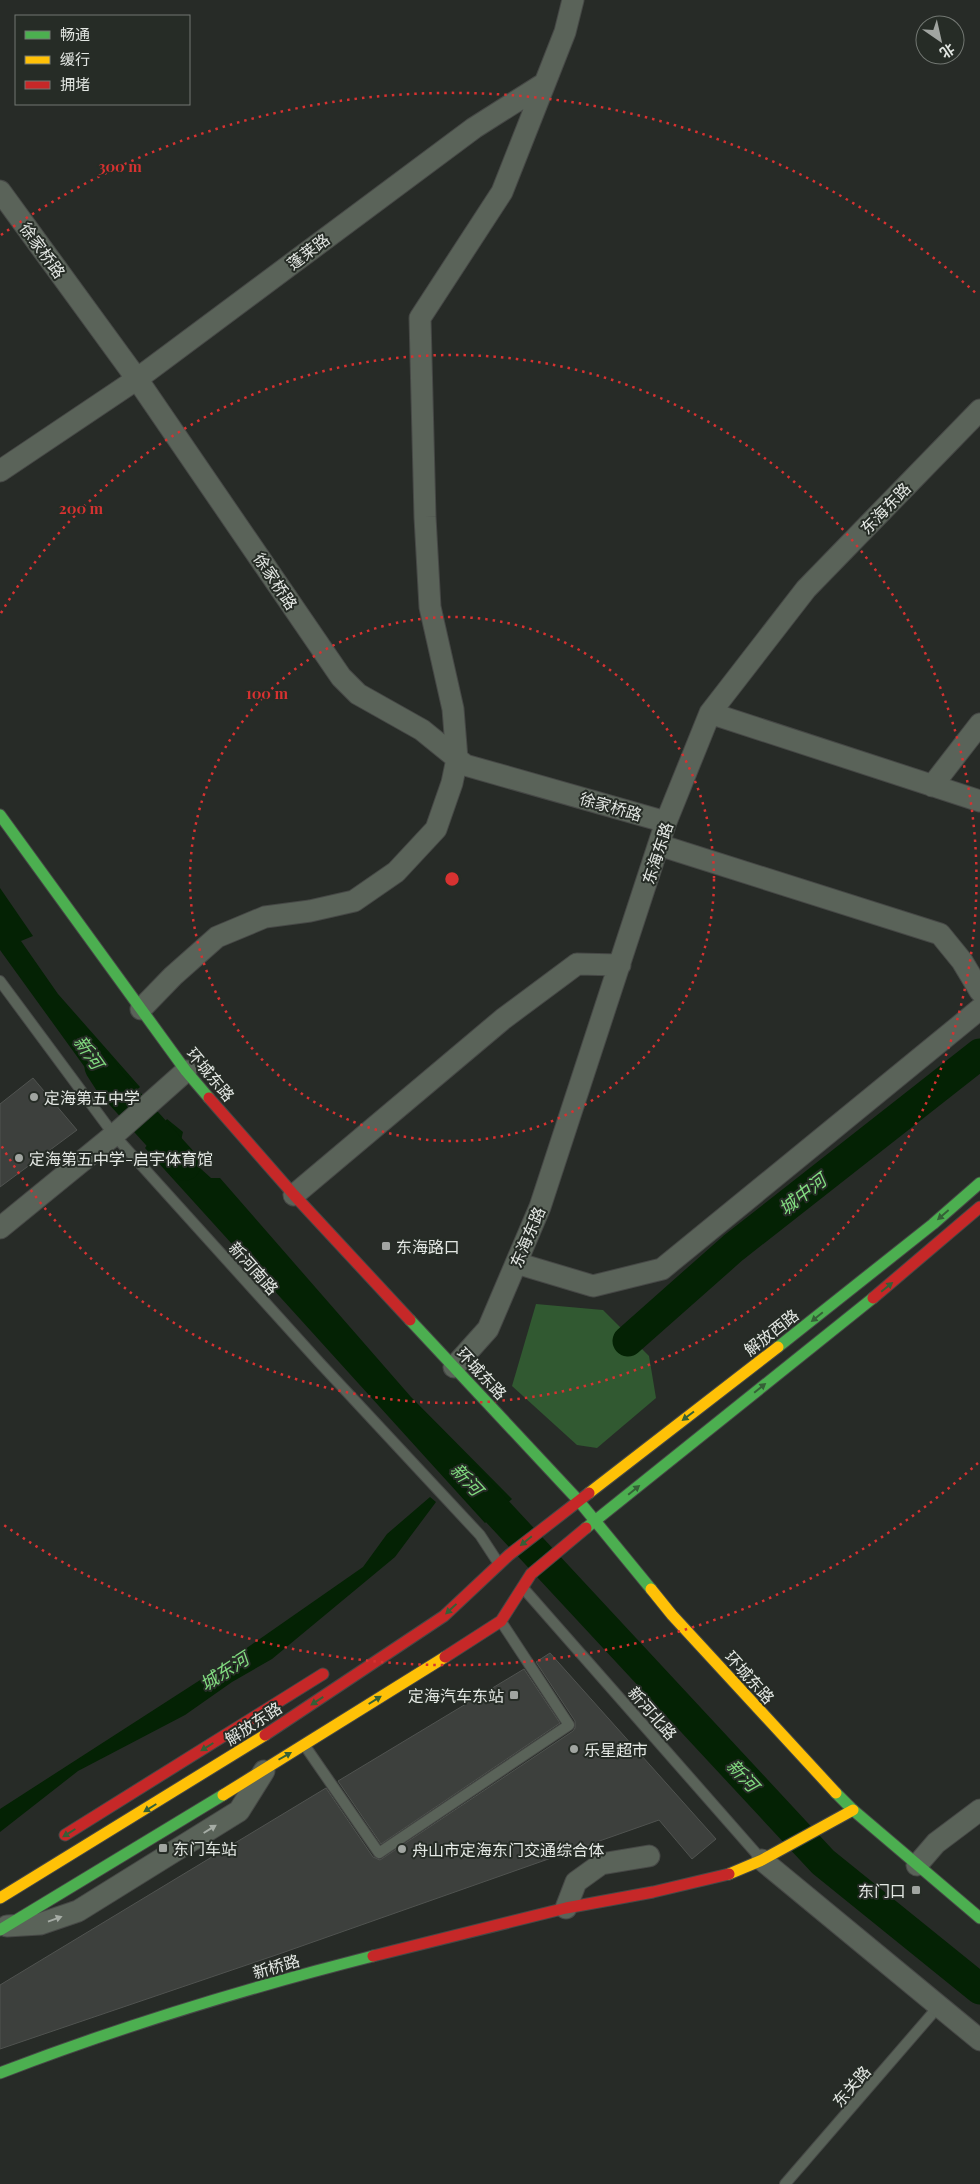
<svg xmlns="http://www.w3.org/2000/svg" width="980" height="2184" viewBox="0 0 980 2184" font-family="'Playfair Display','Noto Sans SC',serif">
<style>
.green{fill:#315931}
.water{fill:#042204}
.lines{fill:none;stroke-linecap:round;stroke-linejoin:round}
.river{stroke:#042204;stroke-width:31}
.building{fill:#3d403d;stroke:#505350}
.lane-casing{stroke:#464846;stroke-width:12}
.street-casing{stroke:#464846;stroke-width:23}
.fast-casing{stroke:#464846;stroke-width:13}
.slow-casing{stroke:#464846;stroke-width:13}
.jam-casing{stroke:#464846;stroke-width:13}
.lane{stroke:#5a6359;stroke-width:10}
.street{stroke:#5a6359;stroke-width:21}
.fast{stroke:#4caf50;stroke-width:11}
.slow{stroke:#ffc107;stroke-width:11}
.jam{stroke:#c62828;stroke-width:11}
.oneway{fill:#356037}
.oneway2{fill:#a5aca5}
.ring{fill:none;stroke:#d73231;stroke-width:2.5;stroke-dasharray:2.5 5}
.poi-dot{fill:#a1a5a1;stroke:#262c26;stroke-width:2}
.labels{text-anchor:middle;dominant-baseline:central;stroke-width:4;stroke-linejoin:round;paint-order:stroke}
.street-label{font-size:16px;fill:#e3e7e3;stroke:#262c26}
.poi-label{font-size:16px;fill:#e3e7e3;stroke:#262c26;text-anchor:start}
.water-label{font-size:18px;font-style:italic;fill:#82dc80;stroke:#262c26}
.centre{fill:#d73231;stroke:#262c26;stroke-width:2.5}
.ring-label{font-size:15px;text-anchor:middle;font-weight:bold;fill:#d73231;stroke:#262c26;stroke-width:4;stroke-linejoin:round;paint-order:stroke}
</style>
<rect width="100%" height="100%" fill="#272b27"/>
<!-- green -->
<path class="green" d="M536,1304L603,1310L649,1356L656,1398L597,1448L577,1445L512,1386Z"/>
<!-- water -->
<path class="water" d="M0,888L33,936L21,941L58,994L140,1087L115,1109L0,950Z
M167,1119L183,1132L179,1149L211,1178H220L411,1397L512,1499L485,1523L145,1148Z
M430,1497L436,1502L395,1557L272,1659L232,1682L185,1715L78,1771L0,1832V1809L211,1673L363,1567L387,1534Z"/>
<g class="lines">
<!-- river -->
<path class="river" d="M100,1067L109,1081L185,1165
M628,1341L733,1248L980,1054
M468,1480L823,1862L980,1989"/>
</g>
<!-- building -->
<path class="building" d="M33,1078L77,1130L0,1187V1104Z
M550,1653L716,1839L692,1859L659,1820L279,1954L0,2049V1985L326,1788L373,1857L380,1860L573,1731L575,1728V1721L536,1662Z
M524,1669L560,1723L381,1844L338,1781Z"/>
<g class="lines">
<defs>
<path id="lane" d="M0,981L114,1135L319,1362L480,1535L499,1564
M524,1589L762,1860
M305,1746L379,1853L569,1725L502,1623
M785,2184L938,2007"/>
<path id="street" d="M0,191L137,379L341,677L358,694L422,730L465,765L666,822
M0,471L137,379L474,128L545,83L565,32L573,0
M710,713L980,801
M932,786L980,724
M659,845L940,934L962,961L980,991
M141,1009L173,976L217,937L265,917L310,911L354,901L396,872L436,829L452,783L457,759L453,709L430,607L425,517L420,318L502,192L545,83
M294,1195L503,1019L577,964L620,965
M0,1228L114,1135L186,1071
M516,1263L593,1286L662,1269L980,1009
M454,1367L488,1329L540,1207L666,822L710,713L806,589L980,410
M762,1860L980,2040
M917,1865L936,1843L980,1810
M566,1908L576,1882L601,1864L649,1856
M7,1926L40,1924L78,1911L239,1811L264,1771"/>
<path id="fast" d="M0,815L186,1071L209,1098
M410,1320L578,1500L651,1589
M778,1347L933,1224L980,1183
M586,1528L873,1298
M836,1793L853,1810L980,1918
M0,1930L223,1795
M0,2073C122,2026 247,1988 373,1956"/>
<path id="slow" d="M589,1493L778,1347
M651,1589L672,1615L836,1793
M223,1795L445,1657
M729,1874L762,1860L853,1810
M0,1898L265,1735"/>
<path id="jam" d="M209,1098L294,1195L410,1320
M873,1298L980,1207
M445,1657L501,1621L531,1574L586,1528
M265,1735L444,1616L509,1555L589,1493
M65,1835L323,1674
M373,1956L566,1908L653,1892L729,1874"/>
</defs>
<!-- lane casing -->
<use href="#lane" class="lane-casing"/>
<!-- street casing -->
<use href="#street" class="street-casing"/>
<!-- fast casing -->
<use href="#fast" class="fast-casing"/>
<!-- slow casing -->
<use href="#slow" class="slow-casing"/>
<!-- jam casing -->
<use href="#jam" class="jam-casing"/>
<!-- lane -->
<use href="#lane" class="lane"/>
<!-- street -->
<use href="#street" class="street"/>
<!-- fast -->
<use href="#fast" class="fast"/>
<!-- slow -->
<use href="#slow" class="slow"/>
<!-- jam -->
<use href="#jam" class="jam"/>
</g>
<!-- one-way arrows -->
<defs><path id="oneway-solid" d="M-6-.8H1V-3.2L6.5 0L1 3.2V.8H-6Z" transform="scale(1.25)"/></defs>
<g class="oneway">
<use href="#oneway-solid" transform="translate(943 1215) rotate(139)"/>
<use href="#oneway-solid" transform="translate(887 1287) rotate(-39)"/>
<use href="#oneway-solid" transform="translate(817 1317) rotate(141)"/>
<use href="#oneway-solid" transform="translate(760 1388) rotate(-39)"/>
<use href="#oneway-solid" transform="translate(688 1416) rotate(143)"/>
<use href="#oneway-solid" transform="translate(634 1490) rotate(-39)"/>
<use href="#oneway-solid" transform="translate(526 1541) rotate(141)"/>
<use href="#oneway-solid" transform="translate(451 1609) rotate(137)"/>
<use href="#oneway-solid" transform="translate(375 1700) rotate(-32)"/>
<use href="#oneway-solid" transform="translate(317 1701) rotate(147)"/>
<use href="#oneway-solid" transform="translate(207 1747) rotate(148)"/>
<use href="#oneway-solid" transform="translate(285 1756) rotate(-30)"/>
<use href="#oneway-solid" transform="translate(150 1808) rotate(148)"/>
<use href="#oneway-solid" transform="translate(69 1833) rotate(148)"/>
</g>
<g class="oneway2">
<use href="#oneway-solid" transform="translate(210 1829) rotate(-32)"/>
<use href="#oneway-solid" transform="translate(55 1919) rotate(-20)"/>
</g>
<!-- distance rings -->
<g class="ring">
<circle cx="452" cy="879" r="262"/>
<path d="M1 613A524 524 0 1 1 1 1145"/>
<path d="M978 1463A786 786 0 0 1 1 1523M1 235A786 786 0 0 1 978 295"/>
</g>
<!-- markers -->
<g class="poi-dot">
<circle cx="34" cy="1097" r="5"/>
<circle cx="19" cy="1158" r="5"/>
<rect x="381" y="1241" width="10" height="10" rx="2.5"/>
<rect x="509" y="1690" width="10" height="10" rx="2.5"/>
<circle cx="574" cy="1749" r="5"/>
<rect x="158" y="1843" width="10" height="10" rx="2.5"/>
<circle cx="402" cy="1849" r="5"/>
<rect x="911" y="1885" width="10" height="10" rx="2.5"/>
</g>
<g class="labels">
<!-- street labels -->
<g class="street-label">
<text transform="translate(43 250) rotate(54)">徐家桥路</text>
<text transform="translate(308 251) rotate(-37)">蓬莱路</text>
<text transform="translate(885 508) rotate(-46)">东海东路</text>
<text transform="translate(276 581) rotate(56)">徐家桥路</text>
<text transform="translate(611 806) rotate(16)">徐家桥路</text>
<text transform="translate(657 853) rotate(-72)">东海东路</text>
<text transform="translate(211 1074) rotate(50)">环城东路</text>
<text transform="translate(527 1237) rotate(-67)">东海东路</text>
<text transform="translate(254 1268) rotate(48)">新河南路</text>
<text transform="translate(771 1332) rotate(-38)">解放西路</text>
<text transform="translate(482 1373) rotate(47)">环城东路</text>
<text transform="translate(750 1677) rotate(48)">环城东路</text>
<text transform="translate(653 1713) rotate(49)">新河北路</text>
<text transform="translate(253 1723) rotate(-33)">解放东路</text>
<text transform="translate(276 1966) rotate(-16)">新桥路</text>
<text transform="translate(851 2086) rotate(-49)">东关路</text>
</g>
<!-- poi labels -->
<g class="poi-label">
<text x="44" y="1097">定海第五中学</text>
<text x="29" y="1158">定海第五中学-启宇体育馆</text>
<text x="396" y="1246">东海路口</text>
<text x="504" y="1695" text-anchor="end">定海汽车东站</text>
<text x="584" y="1749">乐星超市</text>
<text x="173" y="1848">东门车站</text>
<text x="412" y="1849">舟山市定海东门交通综合体</text>
<text x="906" y="1890" text-anchor="end">东门口</text>
</g>
<!-- water labels -->
<g class="water-label">
<text transform="translate(89 1052) rotate(55)">新河</text>
<text transform="translate(802 1194) rotate(-38)">城中河</text>
<text transform="translate(467 1479) rotate(47)">新河</text>
<text transform="translate(224 1671) rotate(-33)">城东河</text>
<text transform="translate(743 1775) rotate(47)">新河</text>
</g>
</g>
<circle cx="452" cy="879" r="8" class="centre"/>
<g class="ring-label">
<text x="120" y="172">300 m</text>
<text x="81" y="514">200 m</text>
<text x="267" y="699">100 m</text>
</g>
<!-- legend -->
<rect x="15" y="15" width="175" height="90" fill="#262c26" stroke="#727772"/>
<rect x="25" y="31" width="25" height="8" fill="#4caf50" stroke="#727772"/>
<text x="60" y="40" font-size="15" fill="#e3e7e3">畅通</text>
<rect x="25" y="56" width="25" height="8" fill="#ffc107" stroke="#727772"/>
<text x="60" y="65" font-size="15" fill="#e3e7e3">缓行</text>
<rect x="25" y="81" width="25" height="8" fill="#c62828" stroke="#727772"/>
<text x="60" y="90" font-size="15" fill="#e3e7e3">拥堵</text>
<!-- north arrow -->
<g transform="translate(940 40) rotate(146)"><circle r="24" fill="#262c26" stroke="#727772"/>
<path d="M0-4L9 19L0 12L-9 19Z" fill="#a1a5a1"/>
<text y="-8" font-size="14" font-weight="bold" text-anchor="middle" fill="#e3e7e3">北</text>
</g>
</svg>
